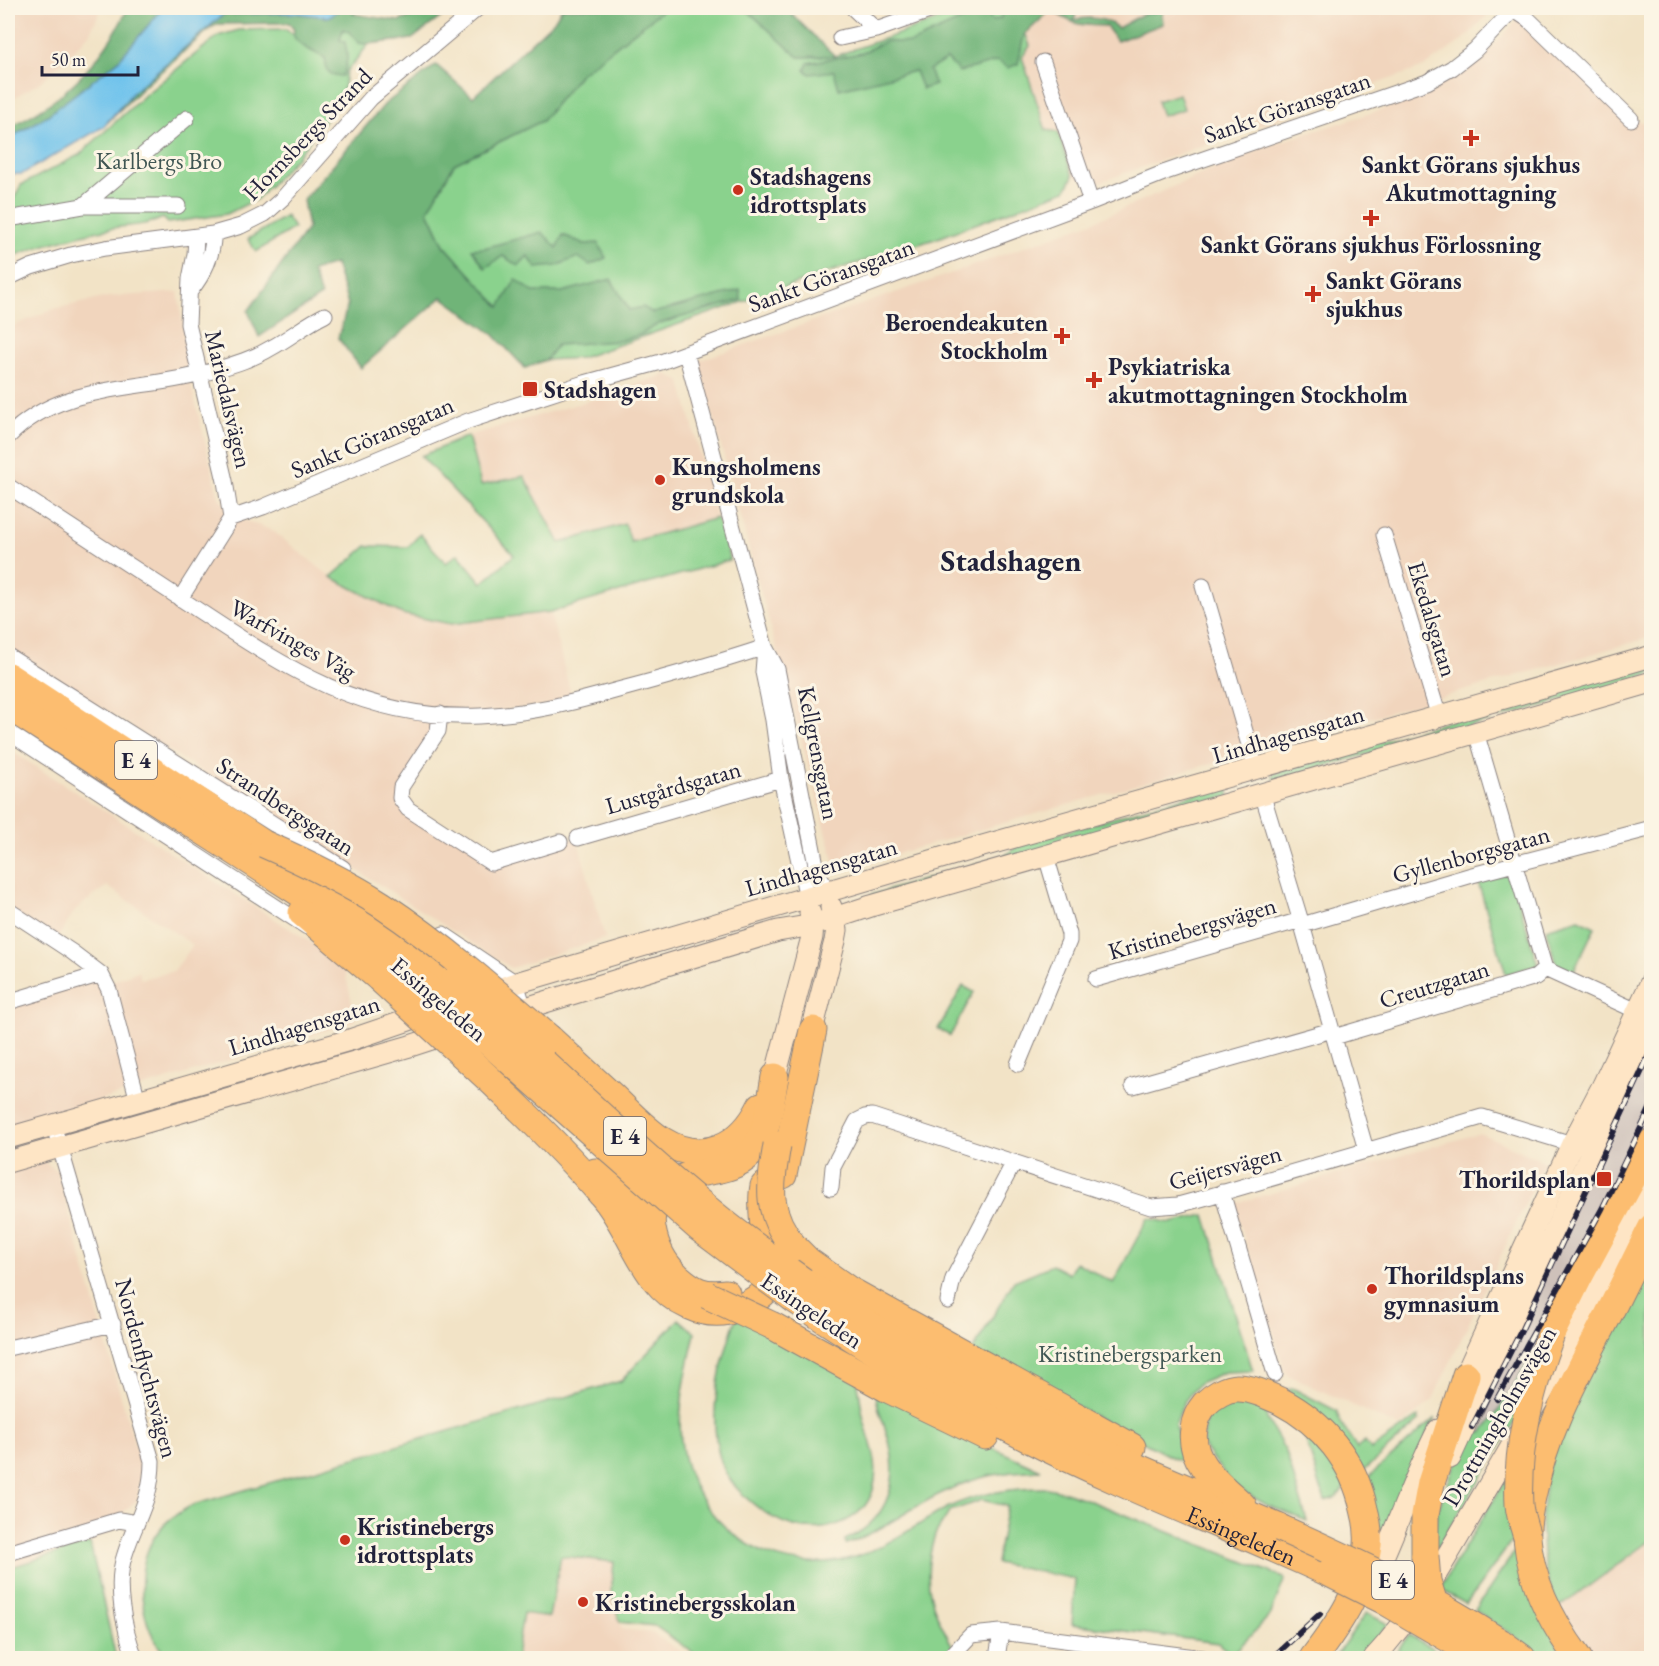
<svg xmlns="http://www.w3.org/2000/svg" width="1659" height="1666" viewBox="0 0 1659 1666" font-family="'EB Garamond',serif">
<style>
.built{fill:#f1d5bd}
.industrial{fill:#cec1ba}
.green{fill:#8ad28d;stroke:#567a64;stroke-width:1.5}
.forest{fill:#6fb478;stroke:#486b5a;stroke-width:1.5}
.water{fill:#70c3ec;stroke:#497294;stroke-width:1.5}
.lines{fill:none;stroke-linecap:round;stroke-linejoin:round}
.street-casing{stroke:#8a8280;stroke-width:17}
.secondary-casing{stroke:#8a8280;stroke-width:23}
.highway-casing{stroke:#8a8280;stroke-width:29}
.street{stroke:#fff;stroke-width:15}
.secondary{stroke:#fee5c5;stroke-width:21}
.highway{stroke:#fcbd6f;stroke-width:27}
.rail-casing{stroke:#22223b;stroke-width:6}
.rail{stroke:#fcf5e5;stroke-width:4;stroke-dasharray:11;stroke-linecap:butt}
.highway-bridge-casing{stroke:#8a8280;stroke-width:29;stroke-linecap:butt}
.highway-bridge{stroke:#fcbd6f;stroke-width:27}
.poi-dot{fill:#c8321e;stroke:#fcf5e5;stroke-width:2}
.labels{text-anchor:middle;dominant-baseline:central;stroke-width:6;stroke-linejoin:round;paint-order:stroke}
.shield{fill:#fcf5e5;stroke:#63616e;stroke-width:1.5}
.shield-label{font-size:22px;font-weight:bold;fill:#22223b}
.street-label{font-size:24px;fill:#22223b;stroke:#fcf5e5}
.park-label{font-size:24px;fill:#415754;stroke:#fcf5e5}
.poi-label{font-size:24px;font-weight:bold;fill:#22223b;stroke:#fcf5e5;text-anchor:start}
.district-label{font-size:30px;font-weight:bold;fill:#22223b;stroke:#fcf5e5}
</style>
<rect width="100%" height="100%" fill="#fcf5e5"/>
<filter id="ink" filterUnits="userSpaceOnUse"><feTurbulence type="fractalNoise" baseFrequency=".0167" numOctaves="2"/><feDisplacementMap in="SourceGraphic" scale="12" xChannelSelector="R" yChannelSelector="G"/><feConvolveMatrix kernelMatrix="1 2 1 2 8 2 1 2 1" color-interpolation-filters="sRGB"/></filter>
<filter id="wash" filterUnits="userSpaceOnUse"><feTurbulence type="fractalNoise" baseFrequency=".008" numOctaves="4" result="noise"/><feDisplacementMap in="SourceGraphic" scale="24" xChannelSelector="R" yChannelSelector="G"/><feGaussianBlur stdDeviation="1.35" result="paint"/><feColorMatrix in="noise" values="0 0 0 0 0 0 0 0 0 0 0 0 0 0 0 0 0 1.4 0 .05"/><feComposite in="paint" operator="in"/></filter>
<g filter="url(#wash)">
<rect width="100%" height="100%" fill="#f2e3c6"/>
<!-- built -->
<path class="built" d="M8,8H102L89,34L71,54L39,83L8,101Z
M1016,8H1485L1486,17L1463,40L1424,67L1100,182L1073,176L1058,132L1046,130L1022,57Z
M1524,13L1632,118L1651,126V637L837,871L698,361L967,268L1095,221L1261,148L1422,97L1490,49Z
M178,292L192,389L219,498L236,517L273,531L331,577L403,614L451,624L550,612L573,703L451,715L402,801L496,860L577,838L605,938L511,968L8,648V328L54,309L108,297Z
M667,374L681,382L717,518L630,542L625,525L560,543L524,476L481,485L468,436L588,401Z
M8,749L343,963L356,1021L8,1129V1003L98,975L107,983L138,971L141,979L174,971L193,945L107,886L76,909L53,945L8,914Z
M1480,1133L1545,1162L1432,1401L1399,1427L1286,1374L1234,1204Z
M42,1160L57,1171L141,1467L140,1484L137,1500L90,1543L8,1568V1169Z
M1651,1540V1658H1590L1559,1608Z
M560,1556L615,1562L611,1590L622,1629L652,1633L691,1658H516L523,1613L549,1616Z"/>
<!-- industrial -->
<path class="industrial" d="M1651,1034V1119L1536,1350L1493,1419L1482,1433L1470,1426Z"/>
<!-- green -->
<path class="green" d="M665,8H745L799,57L835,56L972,8H1016L1030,46L1022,57L1046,130L1058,132L1073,176L1066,190L935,239L829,272L581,358L546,360L444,245L428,211L454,164L542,121L579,75Z
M339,22L412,39L369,44L346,72L342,98L297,157L257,199L227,214L168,223L163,218C147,226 130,225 113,228C79,235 46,243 14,256L8,240V210L21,185L79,155L146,94L218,36L239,30L285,29L314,47Z
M1179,94L1184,109L1162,116L1157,101Z
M286,216L294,228L256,252L248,239Z
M468,436L481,485L524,476L560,543L625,524L631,542L717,518L730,560L550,612L451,624L402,614L331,577L367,546L408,547L420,534L446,563L458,554L482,583L514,555L421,456Z
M1651,662V674L1499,718L1496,707Z
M1486,710L1489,721L1274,780L1273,774Z
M1227,785L1230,796L872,899L871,895L1003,857L1019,845Z
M1510,873L1538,965L1506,974L1478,882Z
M1579,919L1595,927L1573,972L1556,964L1546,929Z
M963,986L974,992L950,1036L938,1029Z
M1205,1215L1253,1371L1225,1372L1199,1383L1183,1403L1175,1426L1188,1464L1171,1457L972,1351L1014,1281L1052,1265L1069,1274L1076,1262L1113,1283L1148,1218L1171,1223Z
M1651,1251V1540L1559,1608L1548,1581L1543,1553L1541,1519L1546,1478L1561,1427Z
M737,1315L857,1379C860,1394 861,1410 865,1424C872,1447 880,1466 873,1490C863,1522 824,1534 794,1526C766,1519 730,1489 721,1462C706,1413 721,1361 737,1315Z
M679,1319L695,1333C688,1368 677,1405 681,1441C690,1519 767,1580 847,1559C883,1550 914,1526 947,1508C977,1493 1011,1488 1044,1488C1062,1488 1102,1506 1121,1513C1175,1535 1230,1556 1285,1578L1271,1614L1233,1654L1218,1643L1072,1624L1075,1579L996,1563L1007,1506L982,1500L950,1511C946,1518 937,1530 935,1535C920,1581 931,1607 953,1647L940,1658H709L698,1656L655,1626L620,1622L611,1590L614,1562L561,1556L549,1617L523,1613L516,1658H168C139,1627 132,1569 157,1533C166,1520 179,1512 193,1505L621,1381Z
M1536,1350L1518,1417L1431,1558L1437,1512L1470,1426L1482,1433L1493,1419Z
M1292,1388L1337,1411L1340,1422L1357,1448L1365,1442L1371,1450L1418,1417L1419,1421L1361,1473L1293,1399L1289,1389Z
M875,1389L946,1426L1041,1470C1005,1472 979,1475 946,1491C911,1507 882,1531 846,1544L845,1540C890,1520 901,1478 887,1434C881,1416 877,1408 875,1389Z
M1231,1396L1264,1403L1267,1419L1286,1452L1307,1521L1267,1505L1233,1486L1203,1446L1206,1418Z
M1435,1418L1398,1497L1378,1551L1364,1481Z
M1300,1421L1349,1481L1337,1497L1325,1501Z
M1512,1470L1515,1537L1466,1604L1439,1589Z
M90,1543L116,1658H8V1568Z
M1517,1548L1563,1658H1547L1475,1610Z
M1366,1613L1388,1624L1361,1658H1334Z
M1409,1635L1434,1649L1437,1655L1436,1658H1391Z"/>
<!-- forest -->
<path class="forest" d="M128,8H163L118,61L47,116L8,139V127C61,104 103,61 128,8Z
M344,8H359L353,14L399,21L438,8H453L412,39L365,44L359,43L351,33L343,29L340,40L345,42C348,55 348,65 342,76L332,75L327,70L325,58L306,48L296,40L293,34L294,30L289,23L219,24L212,27L142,88L103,127L135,90L224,14L294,13L328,17Z
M562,8H665L579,75L542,121L454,164L428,211L444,245L500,307L516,279L533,292H562L611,279L629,310L643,307L653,313L740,290L741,300L658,324L640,335L619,341L557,345L546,360L525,368L493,334L442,297L361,368L338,338L348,304L335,264L312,271L321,296L259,337L248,311L308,228L303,200L385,104L436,65L473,97L554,21Z
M745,8H785L835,56L798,57Z
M1002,8H1058L1061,10L1064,8H1078L1074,20C1090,16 1106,18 1118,28L1143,14L1156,12L1159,8H1164V10L1162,13L1163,24L1117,41L1106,26C1078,25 1076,26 1051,10L1024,35L1018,64L1008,68L998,61L959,72L947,59L929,70L935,85L922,89L915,71L839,89L834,71L810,74L805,70L808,63L861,53L886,41L911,43L977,13H988L992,21L1001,18Z
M542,232L557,248L563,235L585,244L598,243L606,258L590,265L578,257L556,266L536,268L528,256L518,266L503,256L485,268L472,249L484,248Z"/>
<!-- water -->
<path class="water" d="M163,8H344L328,17L294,13L224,14L135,90L103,127L22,174H8V139L47,116L118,61Z"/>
</g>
<g filter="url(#ink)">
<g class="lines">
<defs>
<path id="street" d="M853,8L876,30L938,8
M1511,8L1528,19L1631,119
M840,38L876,30
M1043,62L1091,202
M83,206L187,118
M8,219L83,206H178
M196,238L195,254L190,279L188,324L225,481L231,518
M8,278L31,267L71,255L105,248L213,234L241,226L265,214L283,198L371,98L478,8
M191,290C203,275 214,254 213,234
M686,353L765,647L777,669L817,870L827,892
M8,437C61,381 143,392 212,371C232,365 253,359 271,348C290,338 306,324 325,315
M8,486C64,523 121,560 178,597C276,661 357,721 480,716C528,714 572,703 618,690C667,677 717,663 765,647
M1384,535L1439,717
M1203,586L1256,769
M180,599L231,518L263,507L468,421L581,384L661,362L1091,202L1166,172L1427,82L1452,68L1475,50L1515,8
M765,647L763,672L773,720L781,779L807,898
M8,656L343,868
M440,714L438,731L401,787L400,798L408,809L491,863L560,842
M8,732L307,927
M1476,732L1545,969L1637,1011
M1262,793L1302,925L1366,1150
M578,838L781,779
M8,910L72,952L101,974L109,990L138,1101
M1302,925L1472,875L1652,828
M443,934L516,983L524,1008
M1096,979L1301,920
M8,1002L101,974
M1334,1037L1536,977L1545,969
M1018,1064L1069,941V934L1046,856
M1133,1086L1332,1030
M57,1137L152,1461C152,1499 136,1519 125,1554C114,1585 124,1628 135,1658
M831,1188L833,1167L857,1121L865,1117L872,1116L1151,1207L1178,1205L1204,1198L1482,1117L1572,1144
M1222,1192L1275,1374
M948,1301L953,1279L1014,1162
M8,1348L113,1324
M8,1553L119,1520L137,1523
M949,1658L971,1635L1001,1632L1203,1658
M997,1658L1001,1632"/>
<path id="secondary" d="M482,995L516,983L958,853L1652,656
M506,1014L778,931L813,925L871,906L1652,682
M809,1042L835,941L837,930L831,907
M775,1077L812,937L813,925L810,913
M8,1138L350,1040L432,1012
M8,1162L410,1046L453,1032
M1459,1389L1572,1144L1603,1085L1652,980
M1450,1458L1587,1162L1652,1016
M1370,1585C1395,1535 1412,1480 1438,1430
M1374,1658C1417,1612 1448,1554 1480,1500C1541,1398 1597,1294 1652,1188"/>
<g id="highway">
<path d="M8,676L264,844L378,922L454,981"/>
<path d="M8,706L317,904L402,966L439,998"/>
<path d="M302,913L379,978"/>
<path d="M550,1039C571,1058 591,1077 611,1095C628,1111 644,1129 663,1141C704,1166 742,1145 761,1106"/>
<path d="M489,1079C529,1117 568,1155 604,1197C635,1234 642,1285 689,1306C702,1312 715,1314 729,1311C759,1303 771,1289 783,1261"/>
<path d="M595,1172C617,1188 638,1202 651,1226"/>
<path d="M783,1175L813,1030"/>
<path d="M794,1247L808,1261L849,1290L1132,1447"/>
<path d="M759,1272C772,1243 758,1215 764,1186"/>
<path d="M803,1281C875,1329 948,1377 1026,1416C1109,1457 1195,1492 1280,1528"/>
<path d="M726,1293C703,1296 694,1291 677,1276C663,1263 655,1247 652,1228C650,1218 653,1207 658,1198C681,1162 725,1180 750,1154C769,1134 770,1103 775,1077"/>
<path id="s1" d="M794,1299C869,1350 946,1397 1027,1438C1125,1488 1229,1527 1329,1573"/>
<path d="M773,1326L888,1389L985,1436"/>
<path d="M1551,1334L1579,1277L1652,1142"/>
<path d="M1243,1506C1221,1485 1188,1463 1194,1429C1195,1420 1199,1411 1205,1404C1213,1396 1226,1388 1237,1388C1252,1388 1267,1395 1280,1401C1323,1423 1354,1461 1364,1509C1367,1520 1369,1533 1368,1545C1363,1589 1339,1624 1313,1658"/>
<path d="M1425,1556V1515L1431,1483L1466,1375"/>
<path d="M1500,1642L1522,1658"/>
<path d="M1578,1658C1552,1623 1531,1583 1527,1538C1526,1525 1529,1510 1532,1497C1544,1435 1574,1381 1603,1325C1620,1293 1635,1260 1652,1227"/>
</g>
</defs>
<!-- street casing -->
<use href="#street" class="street-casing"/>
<!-- secondary casing -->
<use href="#secondary" class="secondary-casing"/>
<!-- highway casing -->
<use href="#highway" class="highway-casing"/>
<!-- street -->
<use href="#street" class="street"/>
<!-- secondary -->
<use href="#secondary" class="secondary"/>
<!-- highway -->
<use href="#highway" class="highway"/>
<defs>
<path id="rail" d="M1497,1399L1602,1209L1652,1105
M1472,1427L1521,1331L1652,1049
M1272,1658L1320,1614"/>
</defs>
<!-- rail casing -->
<use href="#rail" class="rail-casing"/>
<!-- rail -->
<use href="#rail" class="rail"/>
<defs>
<path id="highway-bridge" d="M264,844C305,862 345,881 382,905C442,945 496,992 550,1039
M379,978L489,1079
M454,981C542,1058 625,1142 716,1216C744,1239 774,1260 803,1281
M439,998L699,1228L794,1299
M777,1145C770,1187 765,1212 794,1247
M707,1295L773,1326
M1280,1528C1356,1562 1430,1596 1500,1642
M1527,1537C1524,1527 1520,1516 1519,1505C1516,1447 1531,1387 1551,1334
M1425,1556L1427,1581L1436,1610
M1329,1573L1385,1601L1482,1658"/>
</defs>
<!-- highway-bridge casing -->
<use href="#highway-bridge" class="highway-bridge-casing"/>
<!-- highway-bridge -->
<use href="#highway-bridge" class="highway-bridge"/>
</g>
</g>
<!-- markers -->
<g class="poi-dot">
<path d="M1468 129h6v6h6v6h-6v6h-6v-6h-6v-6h6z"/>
<circle cx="738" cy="190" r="6"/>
<path d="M1368 209h6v6h6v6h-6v6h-6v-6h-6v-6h6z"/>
<path d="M1310 285h6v6h6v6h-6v6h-6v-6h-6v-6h6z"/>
<path d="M1059 327h6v6h6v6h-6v6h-6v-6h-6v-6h6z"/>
<path d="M1091 371h6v6h6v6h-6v6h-6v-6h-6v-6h6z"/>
<rect x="522" y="381" width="16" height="16" rx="3"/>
<circle cx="660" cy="480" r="6"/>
<rect x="1596" y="1171" width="16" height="16" rx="3"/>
<circle cx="1372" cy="1289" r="6"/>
<circle cx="345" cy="1540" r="6"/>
<circle cx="583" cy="1602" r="6"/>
</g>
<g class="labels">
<!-- shield labels -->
<g class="shield">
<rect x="115" y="741" width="42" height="38" rx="4.5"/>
<rect x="604" y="1117" width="42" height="38" rx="4.5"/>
<rect x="1372" y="1561" width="42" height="38" rx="4.5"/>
</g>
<g class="shield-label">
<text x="136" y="760">E 4</text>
<text x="625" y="1136">E 4</text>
<text x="1393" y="1580">E 4</text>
</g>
<!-- street labels -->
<g class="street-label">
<text transform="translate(1287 107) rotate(-19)">Sankt Göransgatan</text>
<text transform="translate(307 134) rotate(-46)">Hornsbergs Strand</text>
<text transform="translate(831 275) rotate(-20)">Sankt Göransgatan</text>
<text transform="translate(229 399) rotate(77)">Mariedalsvägen</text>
<text transform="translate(372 437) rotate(-23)">Sankt Göransgatan</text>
<text transform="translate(1433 619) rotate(73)">Ekedalsgatan</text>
<text transform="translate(293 639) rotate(29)">Warfvinges Väg</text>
<text transform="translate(1288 734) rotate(-16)">Lindhagensgatan</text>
<text transform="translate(819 753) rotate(79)">Kellgrensgatan</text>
<text transform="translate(673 787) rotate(-16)">Lustgårdsgatan</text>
<text transform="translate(286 806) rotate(33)">Strandbergsgatan</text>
<text transform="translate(1471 854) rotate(-15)">Gyllenborgsgatan</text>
<text transform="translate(821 867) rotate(-16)">Lindhagensgatan</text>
<text transform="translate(1192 928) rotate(-16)">Kristinebergsvägen</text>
<text transform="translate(1434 984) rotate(-17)">Creutzgatan</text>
<text transform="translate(439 999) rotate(40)">Essingeleden</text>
<text transform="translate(304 1025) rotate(-17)">Lindhagensgatan</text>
<text transform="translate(1225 1167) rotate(-15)">Geijersvägen</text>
<text transform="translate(812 1310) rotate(34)">Essingeleden</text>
<text transform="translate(147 1368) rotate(75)">Nordenflychtsvägen</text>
<text transform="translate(1499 1416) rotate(-60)">Drottningholmsvägen</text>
<text stroke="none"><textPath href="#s1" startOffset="507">Essingeleden</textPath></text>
</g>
<!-- park labels -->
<g class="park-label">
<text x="159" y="160">Karlbergs Bro</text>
<text x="1130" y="1353">Kristinebergsparken</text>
</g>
<!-- poi labels -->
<g class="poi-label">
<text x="1471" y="164" text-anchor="middle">Sankt Görans sjukhus<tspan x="1471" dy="28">Akutmottagning</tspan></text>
<text x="750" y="176">Stadshagens<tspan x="750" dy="28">idrottsplats</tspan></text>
<text x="1371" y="244" text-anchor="middle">Sankt Görans sjukhus Förlossning</text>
<text x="1326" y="280">Sankt Görans<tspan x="1326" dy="28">sjukhus</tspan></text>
<text x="1048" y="322" text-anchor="end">Beroendeakuten<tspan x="1048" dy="28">Stockholm</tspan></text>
<text x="1108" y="366">Psykiatriska<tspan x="1108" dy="28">akutmottagningen Stockholm</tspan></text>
<text x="544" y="389">Stadshagen</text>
<text x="672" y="466">Kungsholmens<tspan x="672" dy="28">grundskola</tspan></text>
<text x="1590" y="1179" text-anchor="end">Thorildsplan</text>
<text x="1384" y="1275">Thorildsplans<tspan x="1384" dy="28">gymnasium</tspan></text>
<text x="357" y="1526">Kristinebergs<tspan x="357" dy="28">idrottsplats</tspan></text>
<text x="595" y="1602">Kristinebergsskolan</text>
</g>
<!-- district labels -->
<g class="district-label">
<text x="1011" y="560">Stadshagen</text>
</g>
</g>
<!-- margin -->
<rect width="1659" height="1666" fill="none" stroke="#fcf5e5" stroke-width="30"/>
<!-- scale -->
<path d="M42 66v9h96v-9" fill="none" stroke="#22223b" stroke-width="3"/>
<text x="51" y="66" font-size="18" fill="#22223b" stroke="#fcf5e5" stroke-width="4.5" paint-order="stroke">50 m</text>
</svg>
